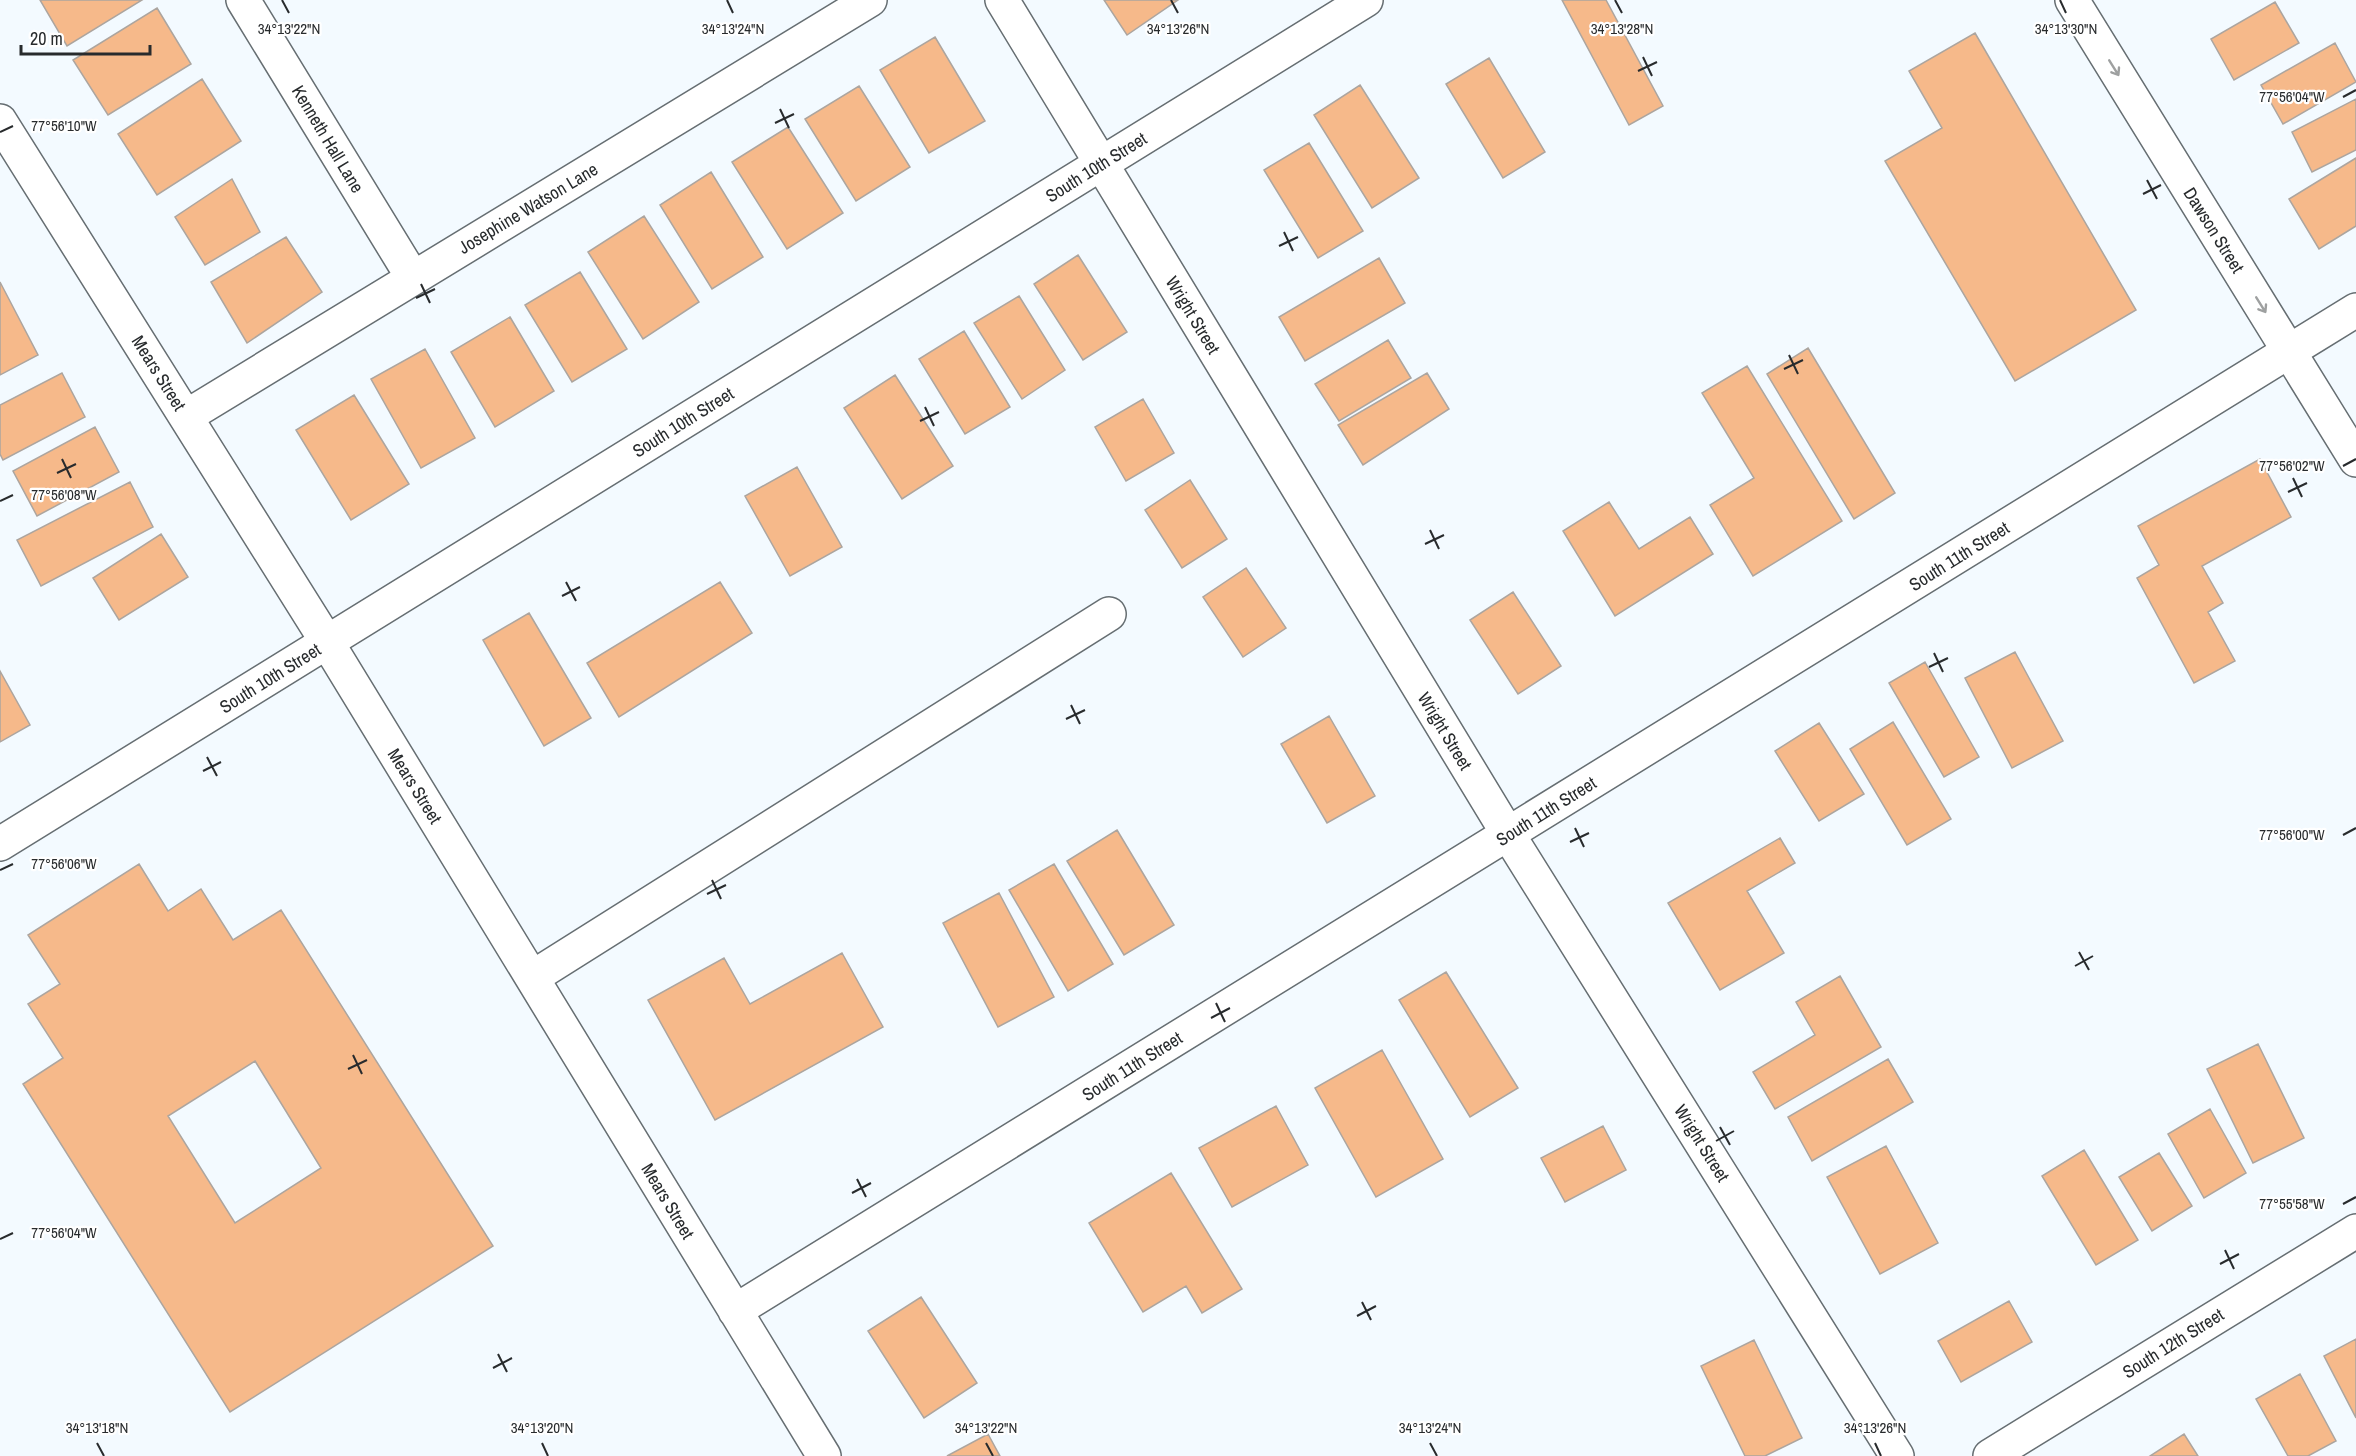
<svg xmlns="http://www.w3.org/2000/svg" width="2356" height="1456" viewBox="0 0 2356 1456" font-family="'Archivo Narrow',sans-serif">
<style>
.building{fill:#f6b98a;stroke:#aca59f;stroke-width:1.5;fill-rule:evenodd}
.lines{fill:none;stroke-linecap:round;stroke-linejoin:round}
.minor-casing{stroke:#666e72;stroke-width:36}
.major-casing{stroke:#666e72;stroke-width:36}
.minor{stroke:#fff;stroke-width:33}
.major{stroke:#fff;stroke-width:33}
.oneway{stroke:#9ea0a0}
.ticks{fill:none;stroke:#282b2d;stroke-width:2}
.labels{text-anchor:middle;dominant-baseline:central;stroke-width:4.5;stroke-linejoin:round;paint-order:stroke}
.street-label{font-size:18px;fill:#282b2d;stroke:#fff}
.ticks-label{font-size:15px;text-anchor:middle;fill:#282b2d;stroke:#fff;stroke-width:4.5;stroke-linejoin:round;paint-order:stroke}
</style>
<rect width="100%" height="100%" fill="#f3faff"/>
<!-- building -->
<path class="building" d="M40,0H142L67,46Z
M1104,0H1178L1127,35Z
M1562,0H1606L1663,106L1629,125Z
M2275,2L2299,43L2234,80L2211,39Z
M157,8L191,64L108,115L73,60Z
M1975,33L2136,310L2015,381L1885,161L1942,128L1909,71Z
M935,37L985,121L929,153L880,70Z
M2335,43L2356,82L2283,124L2261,85Z
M1489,58L1545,152L1503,178L1446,84Z
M202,79L241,141L157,195L118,134Z
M1360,85L1419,178L1372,208L1314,115Z
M859,86L910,167L856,201L805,119Z
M2356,99V150L2312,172L2292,132Z
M788,127L843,213L787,249L732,162Z
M1309,143L1363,231L1318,258L1264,170Z
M2356,158V226L2319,249L2289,199Z
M711,172L763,257L712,289L660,205Z
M232,179L260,232L205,265L175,217Z
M644,216L699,302L643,339L588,252Z
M286,237L322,292L247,343L211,282Z
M1078,255L1127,332L1083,360L1034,284Z
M1379,258L1405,303L1305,361L1279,317Z
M580,272L627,349L572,382L525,305Z
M0,282L38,355L0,375Z
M1019,296L1065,370L1022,399L974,323Z
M510,317L554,391L495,427L451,352Z
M964,331L1010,407L965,434L919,359Z
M1388,340L1411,378L1339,421L1315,384Z
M1808,348L1895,493L1854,519L1767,374Z
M425,349L475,438L421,468L371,379Z
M1747,366L1842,521L1753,576L1710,505L1754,478L1702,393Z
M62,373L85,417L3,460L0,454V405Z
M1427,373L1449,409L1363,465L1338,425Z
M895,375L953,466L902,499L844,408Z
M354,395L409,484L351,520L296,430Z
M1143,399L1174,453L1126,481L1095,427Z
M95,427L119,472L37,516L13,471Z
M2260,459L2291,517L2202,566L2223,603L2208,612L2235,661L2194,683L2137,578L2159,565L2138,526Z
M797,467L842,547L790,576L745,496Z
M1190,480L1227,539L1182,568L1145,510Z
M130,482L153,527L41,586L17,540Z
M1609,502L1639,549L1690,517L1713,554L1615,616L1563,531Z
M161,534L188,577L119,620L93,578Z
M1246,568L1286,628L1243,657L1203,597Z
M720,582L752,633L619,717L587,663Z
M1513,592L1561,666L1518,694L1470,620Z
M529,613L591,718L544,746L483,640Z
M2015,652L2063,741L2012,768L1965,678Z
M1925,662L1979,757L1944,777L1889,683Z
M0,671L30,725L0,742Z
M1329,716L1375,796L1327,823L1281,744Z
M1893,722L1951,819L1907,845L1850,749Z
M1819,723L1864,794L1819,821L1775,751Z
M1117,830L1174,925L1124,955L1067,861Z
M1780,838L1795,863L1747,891L1784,953L1720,990L1668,903Z
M139,864L168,911L201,889L233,940L281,910L493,1246L230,1412L23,1084L63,1058L28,1004L60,984L28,935ZM255,1061L321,1168L235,1223L168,1116Z
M1054,864L1113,964L1068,991L1009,890Z
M999,893L1054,997L998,1027L943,923Z
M842,953L883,1027L715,1120L648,1000L724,958L750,1004Z
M1446,972L1518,1088L1470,1117L1399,1000Z
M1840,976L1881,1047L1775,1109L1753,1072L1815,1035L1796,1002Z
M2258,1044L2304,1138L2253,1163L2207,1069Z
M1382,1050L1443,1159L1376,1197L1315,1088Z
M1888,1059L1913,1102L1812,1161L1788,1117Z
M1276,1106L1308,1165L1232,1207L1199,1148Z
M2210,1109L2246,1173L2204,1198L2168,1134Z
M1603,1126L1626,1170L1565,1202L1541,1158Z
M1886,1146L1938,1243L1880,1274L1827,1177Z
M2084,1150L2138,1240L2096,1265L2042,1176Z
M2159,1153L2192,1206L2152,1231L2119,1177Z
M1171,1173L1242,1289L1202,1313L1186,1286L1143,1312L1089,1223Z
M921,1297L977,1383L924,1418L868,1331Z
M2009,1301L2032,1342L1961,1382L1938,1341Z
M2356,1339V1418L2324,1356Z
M1754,1340L1802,1438L1765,1456H1745L1701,1366Z
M2300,1374L2336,1441L2308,1456H2288L2256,1399Z
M988,1434L1000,1456H947Z
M2184,1434L2198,1456H2150Z"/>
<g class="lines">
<defs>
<path id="minor" d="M243,0L413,278
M1002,0L1508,834L1897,1456
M0,121L327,642L824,1456
M187,416L870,0
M0,844L1366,0
M533,977L1109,614
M735,1311L2356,310
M1990,1456L2356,1231"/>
<path id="major" d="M2072,0L2356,460"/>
</defs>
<!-- minor casing -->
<use href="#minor" class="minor-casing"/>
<!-- major casing -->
<use href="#major" class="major-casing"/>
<!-- minor -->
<use href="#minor" class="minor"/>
<!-- major -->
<use href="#major" class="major"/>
</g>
<!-- one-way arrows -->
<defs><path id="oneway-shaft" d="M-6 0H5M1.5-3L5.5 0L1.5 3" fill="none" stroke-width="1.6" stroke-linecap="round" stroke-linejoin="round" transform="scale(1.5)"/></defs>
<g class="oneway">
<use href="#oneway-shaft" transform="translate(2114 68) rotate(58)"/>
<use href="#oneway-shaft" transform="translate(2261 305) rotate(58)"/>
</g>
<!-- ticks -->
<path class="ticks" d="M282,0L289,13M727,0L733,13M1171,0L1178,13M1615,0L1622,13M2060,0L2066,13M1643,57L1652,76M1638,71L1657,62M2343,97L2356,90M780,109L789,128M775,123L794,114M0,132L13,126M2147,180L2157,199M2143,194L2161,185M1284,232L1293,251M1279,246L1298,237M421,284L430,303M416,298L435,289M1789,355L1798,374M1784,369L1803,360M925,407L934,426M920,421L939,412M62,459L71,478M2343,466L2356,459M57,473L76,464M2293,478L2302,497M2288,492L2307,483M0,501L13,495M1430,530L1439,549M1425,544L1444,535M566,582L576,601M562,596L580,587M1934,653L1943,672M1929,667L1948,658M1071,705L1080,724M1066,719L1085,710M207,757L217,776M203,771L221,762M1575,828L1584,847M2343,835L2356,828M1570,842L1589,833M0,870L13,864M712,880L721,899M707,894L726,885M2079,952L2089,970M2075,966L2093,956M1216,1003L1225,1022M1211,1018L1230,1008M353,1055L362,1074M348,1069L367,1060M1720,1127L1730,1145M1716,1141L1734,1131M857,1179L866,1197M852,1193L871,1183M2343,1204L2356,1197M0,1239L13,1233M2225,1250L2234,1269M2220,1264L2239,1254M1362,1302L1371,1320M1357,1316L1376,1306M498,1354L507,1372M493,1368L512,1358M97,1443L104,1456M542,1443L548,1456M986,1443L993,1456M1430,1443L1437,1456M1875,1443L1881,1456"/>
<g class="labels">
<!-- street labels -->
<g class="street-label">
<text transform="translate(328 139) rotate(59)">Kenneth Hall Lane</text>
<text transform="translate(1096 167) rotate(-32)">South 10th Street</text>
<text transform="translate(528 208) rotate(-31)">Josephine Watson Lane</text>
<text transform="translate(2214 230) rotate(58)">Dawson Street</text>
<text transform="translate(1193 315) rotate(59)">Wright Street</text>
<text transform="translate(159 373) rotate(58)">Mears Street</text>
<text transform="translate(683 422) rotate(-32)">South 10th Street</text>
<text transform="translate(1959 556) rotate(-32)">South 11th Street</text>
<text transform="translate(270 678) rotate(-32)">South 10th Street</text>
<text transform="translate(1445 731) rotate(59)">Wright Street</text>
<text transform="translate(415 786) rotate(58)">Mears Street</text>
<text transform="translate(1546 811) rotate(-32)">South 11th Street</text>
<text transform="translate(1132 1066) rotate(-32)">South 11th Street</text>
<text transform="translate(1702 1143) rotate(58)">Wright Street</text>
<text transform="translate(668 1201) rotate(59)">Mears Street</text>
<text transform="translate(2173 1343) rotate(-32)">South 12th Street</text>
</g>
</g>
<g class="ticks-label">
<text x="289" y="34">34°13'22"N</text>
<text x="733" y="34">34°13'24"N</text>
<text x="1178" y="34">34°13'26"N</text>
<text x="1622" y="34">34°13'28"N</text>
<text x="2066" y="34">34°13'30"N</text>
<text x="2292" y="102">77°56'04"W</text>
<text x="64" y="131">77°56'10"W</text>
<text x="2292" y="471">77°56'02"W</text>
<text x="64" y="500">77°56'08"W</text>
<text x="2292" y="840">77°56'00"W</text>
<text x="64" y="869">77°56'06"W</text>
<text x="2292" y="1209">77°55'58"W</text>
<text x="64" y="1238">77°56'04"W</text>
<text x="97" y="1433">34°13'18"N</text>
<text x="542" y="1433">34°13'20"N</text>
<text x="986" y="1433">34°13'22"N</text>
<text x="1430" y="1433">34°13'24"N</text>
<text x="1875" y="1433">34°13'26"N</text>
</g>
<!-- scale -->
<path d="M21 45v9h129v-9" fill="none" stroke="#282b2d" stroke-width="3"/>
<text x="30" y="45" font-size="18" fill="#282b2d" stroke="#ffffff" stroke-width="4.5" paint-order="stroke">20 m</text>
</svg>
